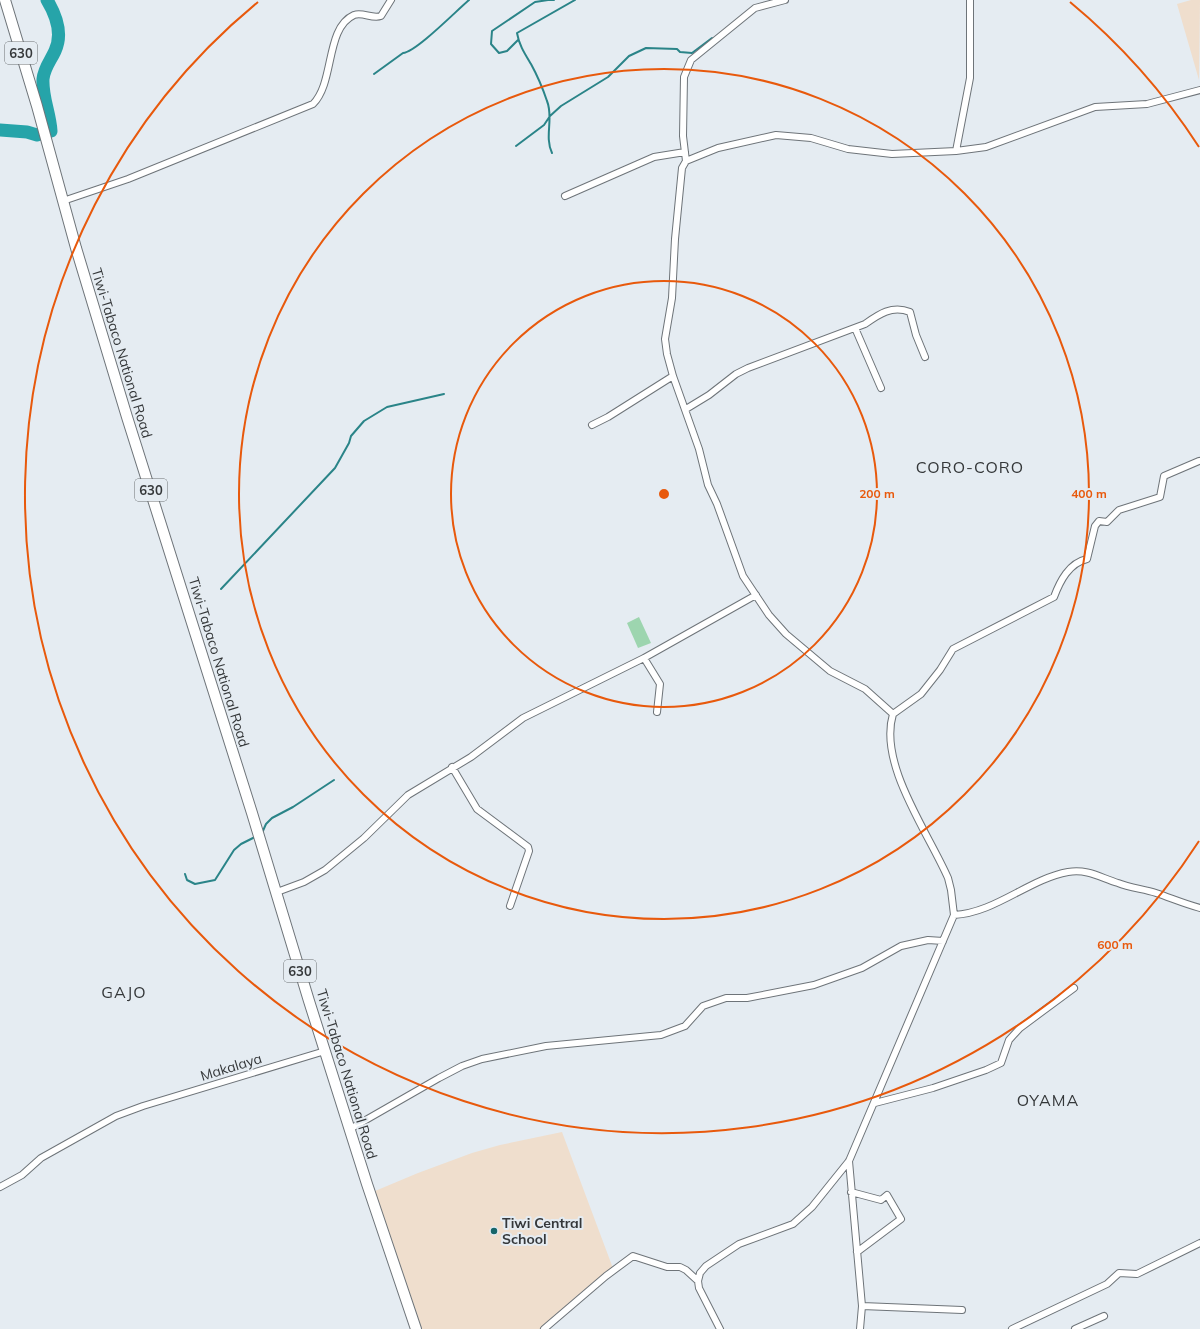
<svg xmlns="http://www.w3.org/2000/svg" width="1200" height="1329" viewBox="0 0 1200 1329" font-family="Mulish,sans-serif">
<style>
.education{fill:#efdecd}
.green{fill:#9dd5af}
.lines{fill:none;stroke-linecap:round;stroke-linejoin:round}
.stream{stroke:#2a8488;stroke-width:2}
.river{stroke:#26a4a9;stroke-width:13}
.street-casing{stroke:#6e7479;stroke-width:8}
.primary-casing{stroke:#6e7479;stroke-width:12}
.street{stroke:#fff;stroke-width:6}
.primary{stroke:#fff;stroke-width:10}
.ring{fill:none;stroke:#e8590c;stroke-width:2}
.poi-dot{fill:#166569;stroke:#e5ecf2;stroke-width:1.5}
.labels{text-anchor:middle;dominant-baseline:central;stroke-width:4;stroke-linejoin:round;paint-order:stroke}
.shield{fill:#e5ecf2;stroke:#6a6e71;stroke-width:1}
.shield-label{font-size:13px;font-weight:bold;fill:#35383a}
.street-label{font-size:14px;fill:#35383a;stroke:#e5ecf2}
.poi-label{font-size:14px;font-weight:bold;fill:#35383a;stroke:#e5ecf2;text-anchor:start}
.quarter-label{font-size:16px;letter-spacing:1px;fill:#35383a;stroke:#e5ecf2}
.centre{fill:#e8590c;stroke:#e5ecf2;stroke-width:2}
.ring-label{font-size:12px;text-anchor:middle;font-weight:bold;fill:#e8590c;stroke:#e5ecf2;stroke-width:4;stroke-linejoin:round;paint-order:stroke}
</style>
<rect width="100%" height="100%" fill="#e5ecf2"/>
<!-- education -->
<path class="education" d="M1191,0H1200L1199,80L1177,4Z
M562,1132L614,1271L547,1329H422L375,1191L418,1173L472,1153L500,1145Z"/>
<!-- green -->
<path class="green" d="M639,617L651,643L638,648L627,623Z"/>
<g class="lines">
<!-- stream -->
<path class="stream" d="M548,0H554
M518,40L507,51L499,53L491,44L492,31L535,2L548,0
M374,74L403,53C416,52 456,11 469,0
M516,146L544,125L550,116L561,106L608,77L629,56L646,48L677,49L680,52L692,53L712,38
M552,153C544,136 554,118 547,101C543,89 537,75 531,64C525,54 519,45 517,33L575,0
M221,589L335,468L349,443L351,436L364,421L387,407L444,394
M262,833L266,824L272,818L293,807L334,780
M185,874L187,880L195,884L215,880L234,850L241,844L255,837"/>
<!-- river -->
<path class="river" d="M0,130L27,132L37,135L51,131C50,113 42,97 43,79C44,68 51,60 55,51C63,34 56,15 47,0"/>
<defs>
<path id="street" d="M956,151L970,78V0
M686,161L683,136L684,77L691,60L755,8L785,0
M565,196L654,157L685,152
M63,201L128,179L313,104C335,82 325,28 354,15C363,12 372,19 381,16L391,0
M855,328L881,388
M686,409L709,395L736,374L748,368L865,324C879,314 892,305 910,312L916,335L925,357
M592,425L608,417L673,376
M644,658L660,684L657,712
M893,714L921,694L940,670L953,649L1054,597C1060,581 1069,563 1087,559L1095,526L1099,521L1107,522L1119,510L1160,497L1164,476L1199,461
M452,767L477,809L528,847L529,851L510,906
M277,892L304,882L325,870L364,838L408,795L471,757L523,718L644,658L756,595
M954,915C995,913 1029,879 1068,872C1088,869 1099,877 1118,883C1130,888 1144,889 1156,893C1171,898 1185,904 1200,908
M875,1103L933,1088L986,1070L1001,1063L1009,1040L1020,1028L1074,988
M350,1129L439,1078L462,1066L482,1059L546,1046L661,1035L685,1026L703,1006L726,998H747L814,985L862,968L901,946L928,940L943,941
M849,1161L862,1306L860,1329
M0,1187L22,1175L41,1158L116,1116L143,1106L325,1051
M851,1192L881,1200L887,1195L901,1219L857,1252
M862,1306L962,1310
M544,1329L606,1276L633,1256L667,1267H680L686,1270L698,1281
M720,1329L699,1288L698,1281L700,1273L706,1266L739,1244L793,1224L812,1207L849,1161L954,915L951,890L948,878C928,832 878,764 893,714L865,689L830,671L786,634L769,615L743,576L717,504L708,485L699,449L673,376L667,354L665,339L672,298L675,239L682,168L686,161L718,148L776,135L811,138L848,149L892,154L956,151L986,147L1095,107L1147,104L1200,90
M1012,1329L1107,1284L1119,1273L1137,1274L1200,1243
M1075,1329L1104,1316"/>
<path id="primary" d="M5,0L37,106L76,248L127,417L252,813L309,1001L367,1184L416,1329"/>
</defs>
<!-- street casing -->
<use href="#street" class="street-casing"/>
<!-- primary casing -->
<use href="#primary" class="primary-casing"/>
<!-- street -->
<use href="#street" class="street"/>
<!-- primary -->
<use href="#primary" class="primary"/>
</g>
<!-- distance rings -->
<g class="ring">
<circle cx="664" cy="494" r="213"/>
<circle cx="664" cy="494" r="425"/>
<path d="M1199 841A638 638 0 1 1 258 2M1070 2A638 638 0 0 1 1199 147"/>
</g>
<!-- markers -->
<circle class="poi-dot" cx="494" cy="1231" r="4"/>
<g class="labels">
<!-- shield labels -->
<g class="shield">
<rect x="5" y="42" width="32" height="22" rx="3"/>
<rect x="135" y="479" width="32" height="22" rx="3"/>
<rect x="284" y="960" width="32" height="22" rx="3"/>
</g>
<g class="shield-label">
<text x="21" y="53">630</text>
<text x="151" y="490">630</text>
<text x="300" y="971">630</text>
</g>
<!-- street labels -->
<g class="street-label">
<text transform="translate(122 353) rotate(73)">Tiwi-Tabaco National Road</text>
<text transform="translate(219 662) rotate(73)">Tiwi-Tabaco National Road</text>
<text transform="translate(231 1067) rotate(-17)">Makalaya</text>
<text transform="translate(347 1074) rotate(73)">Tiwi-Tabaco National Road</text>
</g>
<!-- poi labels -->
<g class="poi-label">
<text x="502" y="1223">Tiwi Central<tspan x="502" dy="16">School</tspan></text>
</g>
<!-- quarter labels -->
<g class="quarter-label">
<text x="970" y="467">CORO-CORO</text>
<text x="124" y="992">GAJO</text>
<text x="1048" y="1100">OYAMA</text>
</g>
</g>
<circle cx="664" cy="494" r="6" class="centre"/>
<g class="ring-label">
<text x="877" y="498">200 m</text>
<text x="1089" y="498">400 m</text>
<text x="1115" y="949">600 m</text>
</g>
</svg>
